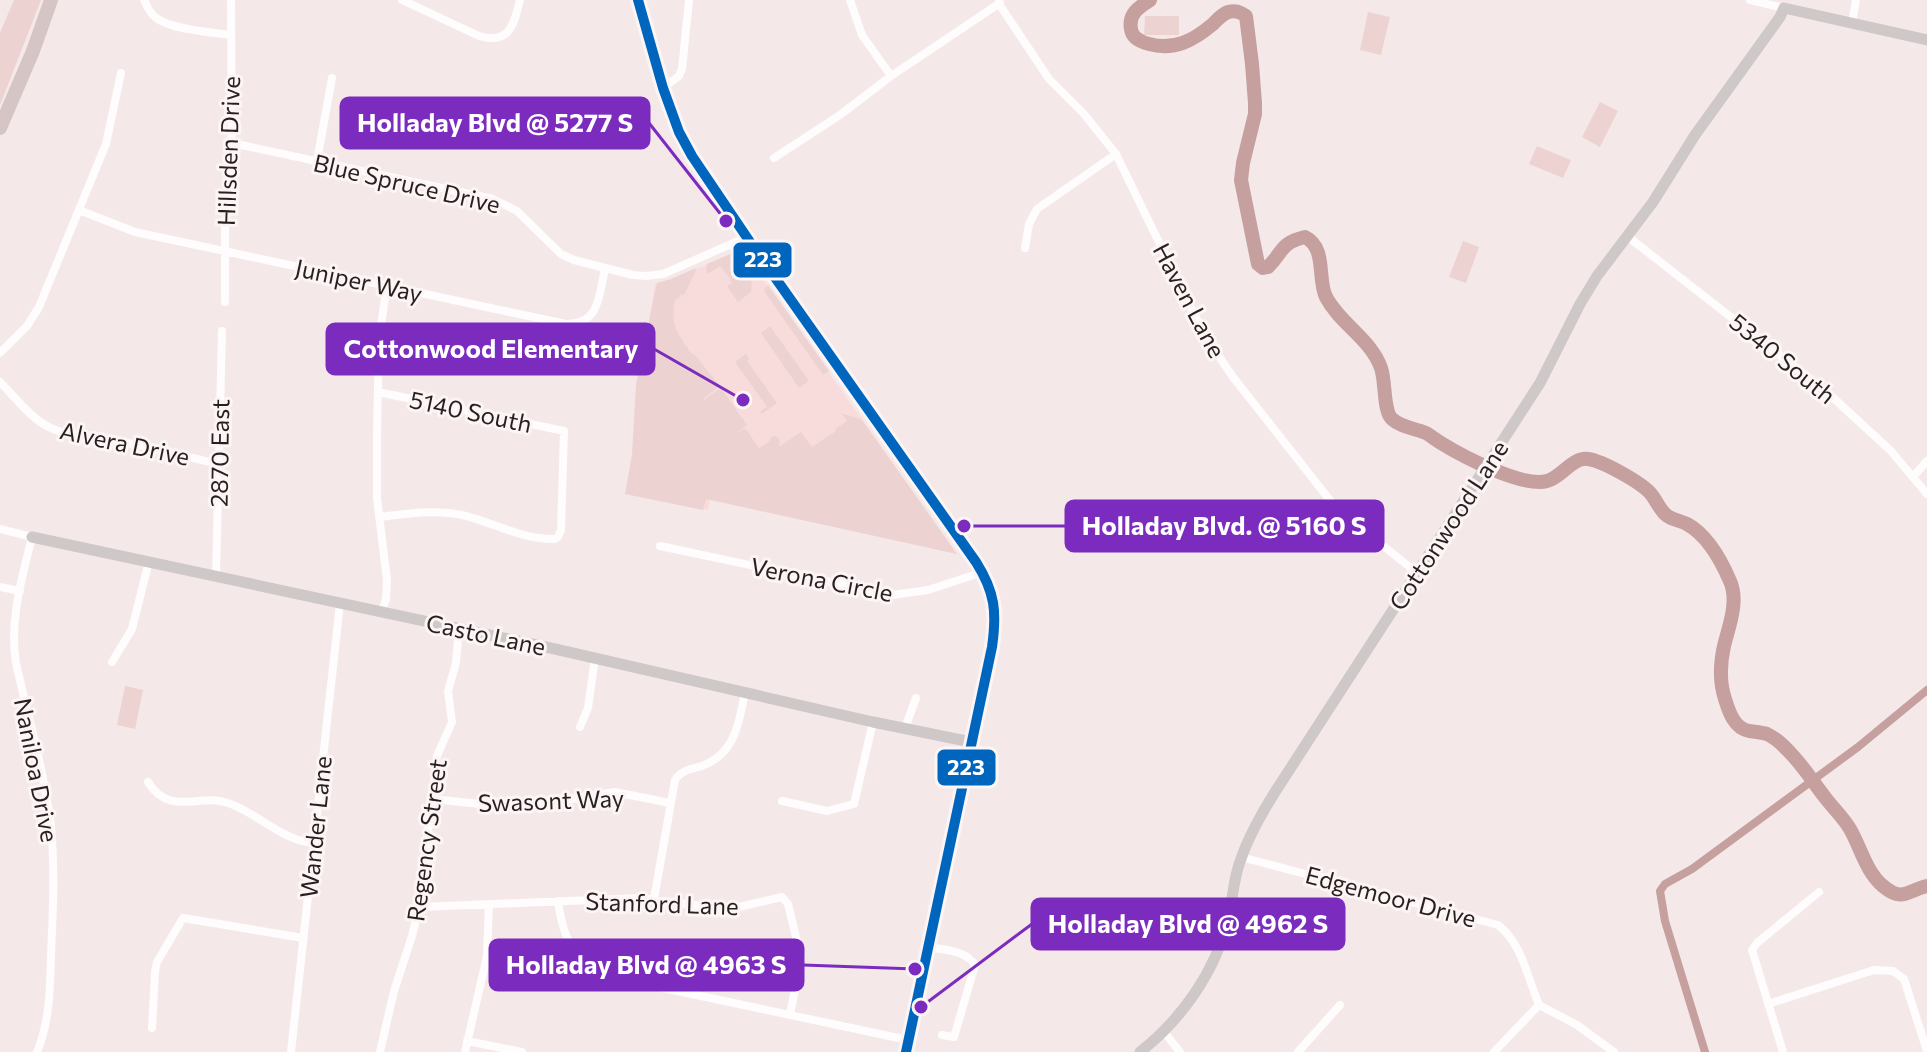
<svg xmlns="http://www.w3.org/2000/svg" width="1927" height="1052" viewBox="0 0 1927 1052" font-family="Commissioner,sans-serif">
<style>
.built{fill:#f7dcdb}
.green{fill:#ecd3d1}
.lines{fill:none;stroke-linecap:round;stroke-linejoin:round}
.canal{stroke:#c5a09e;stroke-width:8}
.river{stroke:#c5a09e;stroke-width:14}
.street{stroke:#fefcfc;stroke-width:8}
.secondary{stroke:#cec8c8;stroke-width:11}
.highway{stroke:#d6c5c5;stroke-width:14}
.bus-1-casing{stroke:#fcf5f5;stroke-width:16}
.bus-1{stroke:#0065bd;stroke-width:10}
.labels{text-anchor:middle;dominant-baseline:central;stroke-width:6;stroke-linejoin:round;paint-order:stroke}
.street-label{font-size:24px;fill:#2a1f1f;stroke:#fcf5f5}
.leader{fill:none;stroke:#7b2cbf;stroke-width:3}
.callout-dot{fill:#7b2cbf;stroke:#fcf5f5;stroke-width:3}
.callout{fill:#7b2cbf;stroke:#7b2cbf;stroke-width:3}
.callout-label{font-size:26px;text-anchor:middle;font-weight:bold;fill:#fff}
.line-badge{stroke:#fcf5f5;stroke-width:3}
.badge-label{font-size:22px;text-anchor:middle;font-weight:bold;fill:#fff}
</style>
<rect width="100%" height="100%" fill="#f5e8e8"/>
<!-- built -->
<path class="built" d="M743,251L957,554L710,499L708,510L640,497V371L655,285Z"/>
<!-- green -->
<path class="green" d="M14,0H41L0,105V33Z
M1368,12L1390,17L1381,55L1360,50Z
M1145,16H1179V35H1144Z
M1600,102L1618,111L1600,147L1582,137Z
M1537,146L1571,160L1563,178L1529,164Z
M1463,241L1479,247L1466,283L1449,277Z
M742,249L753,265L751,292L738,302L727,286L732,283L729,277L720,266L708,274L706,270L707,264Z
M696,268L695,273L684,295L681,294L678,299L675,300C670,326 678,334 692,354H694L720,386L703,399L704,400L721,388L747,425L733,436L745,428L759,448L769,442L771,437L776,436L780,440L779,447L801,432L812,447L836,431L835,429L847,421L841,413L862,420L957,554L706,499L703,510L625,494L632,454L636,384L657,283L671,279Z
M768,285L829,371L823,375L766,294L764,290Z
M770,326L809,381L799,388L761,333Z
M746,354L749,359L747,361L777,403L762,414L760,412L767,407L735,362Z
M125,686L143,690L135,729L117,725Z"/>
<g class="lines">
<!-- canal -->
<path class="canal" d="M1705,1052L1665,921L1660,891L1665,884L1692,869L1858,747L1927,690"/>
<!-- river -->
<path class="river" d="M1150,0C1139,7 1128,14 1131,29C1132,38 1141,42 1149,44C1175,51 1194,40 1213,24C1218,19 1221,15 1228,12C1236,10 1240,12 1246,16L1252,64L1255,103V114L1243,163L1241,180L1258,264L1263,268L1268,267C1284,251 1280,243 1305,237C1327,248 1317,279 1326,297C1340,324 1371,339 1381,368C1386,382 1383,411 1392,419C1402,428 1415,428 1426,433C1431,436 1436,440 1441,443C1462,456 1523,488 1547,481C1562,477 1572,457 1588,459C1603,461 1642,483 1651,494C1656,500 1659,508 1665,514C1671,520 1679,520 1687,524C1707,535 1721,560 1730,581C1739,601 1729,626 1724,646C1720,664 1719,681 1725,699C1729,712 1734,728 1749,731C1756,732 1761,732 1767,734C1778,739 1787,749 1794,757C1805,769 1814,783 1824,796C1832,807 1843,817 1850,829C1861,848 1866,872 1883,886C1903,903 1908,890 1927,886"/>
<!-- street -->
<path class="street" d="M144,0C147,6 149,12 155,17C168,29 213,33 231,35
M402,0L479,36C510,45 514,24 520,0
M850,0L862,35L891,76
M999,0V4L1049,79L1084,114L1116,154L1192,310L1207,339L1233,377L1336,508L1417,573
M1750,0L1784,8
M1852,23L1856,0
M663,88L679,76L682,69L689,0
M232,143L493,199L517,211L561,254L574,260L633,275L646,276L663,274L747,237
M774,158L840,115L891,76L1000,3
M317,161L332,78
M79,210L135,232L566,324C600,325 599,294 605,269
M1627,236L1828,393L1891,451L1927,494
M1025,248L1029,224L1037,209L1116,154
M225,302V223L232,182L231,0
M0,353L27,326L39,307L106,144L121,73
M0,382C14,396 28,415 45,425C67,438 98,437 123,442C155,448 186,457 219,464
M378,392L564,431L561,530L558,537L555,539C522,540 493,522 462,515C435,509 407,514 379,517
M1913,477L1927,461
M0,529L32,537C22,578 9,621 16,663C28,717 44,771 51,826C55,869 53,912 51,955C50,988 50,1021 37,1052
M660,546L892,595L928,590L983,572
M216,576L222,331
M0,587L20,591
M382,611L386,599L387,580L377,498V432L379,338L387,286
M112,662L132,629L149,561
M580,727L588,708L595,658
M905,728L916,698
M148,782C170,817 198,793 228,803C258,813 281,840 313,843
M432,799L509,807L546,803L615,792L670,803
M782,801L827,811L854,804L873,722
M1241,857L1498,925C1522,943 1528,979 1539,1005
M654,899L675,780C681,770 692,769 702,766C735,754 739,723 745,692
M558,901C563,940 574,961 611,977L908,1040
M419,907L641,898L718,908L739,907L782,897L788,904L801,958L790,1015
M928,947C944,950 966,950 975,965L954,1037L942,1035
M1768,1004L1874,970L1893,971L1904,979L1927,1051
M1539,1005L1577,1025L1614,1052
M152,1028L155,972L157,962L183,918L303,938
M1164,1032L1180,1052
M467,1041L522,1052
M291,1052L340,603
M380,1052L394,991L412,936L419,907L437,756L452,722L448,691L456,663L459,628
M465,1052L487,956L489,904
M1298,1052L1340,1005
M1494,1052L1539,1005
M1783,1052L1752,950L1757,943L1819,892"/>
<!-- secondary -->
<path class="secondary" d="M638,0L663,88L679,132L692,156L750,242L976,562C997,593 998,611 992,647L906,1052
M32,537L555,649L873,722L971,742
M1140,1052C1182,1019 1215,972 1228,920C1233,900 1233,878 1241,859C1249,835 1262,813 1275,792L1540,383L1580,304L1597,276L1653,202L1695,135L1780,17L1784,8L1927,40"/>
<!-- highway -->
<path class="highway" d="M0,128L33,51L51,0"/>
<defs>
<path id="bus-1" d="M638,0L663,88L679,132L692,156L750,242L976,562C995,592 997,612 992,647L906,1052"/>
</defs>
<!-- bus-1 casing -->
<use href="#bus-1" class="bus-1-casing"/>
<!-- bus-1 -->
<use href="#bus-1" class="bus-1"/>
</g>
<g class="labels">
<!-- street labels -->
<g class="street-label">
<text transform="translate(228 151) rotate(-88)">Hillsden Drive</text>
<text transform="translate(407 183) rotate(13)">Blue Spruce Drive</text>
<text transform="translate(359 280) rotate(12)">Juniper Way</text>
<text transform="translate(1190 300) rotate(62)">Haven Lane</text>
<text transform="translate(1783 358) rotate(39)">5340 South</text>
<text transform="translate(471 411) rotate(12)">5140 South</text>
<text transform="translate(125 443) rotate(12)">Alvera Drive</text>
<text transform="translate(219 453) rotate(-89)">2870 East</text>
<text transform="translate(1448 525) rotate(-57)">Cottonwood Lane</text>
<text transform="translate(822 579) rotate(11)">Verona Circle</text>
<text transform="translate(486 634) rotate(12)">Casto Lane</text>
<text transform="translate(37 770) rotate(79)">Naniloa Drive</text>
<text transform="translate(551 800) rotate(-2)">Swasont Way</text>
<text transform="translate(315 827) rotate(-84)">Wander Lane</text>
<text transform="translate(426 840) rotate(-82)">Regency Street</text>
<text transform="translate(1391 896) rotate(15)">Edgemoor Drive</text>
<text transform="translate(662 903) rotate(2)">Stanford Lane</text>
</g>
</g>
<!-- callouts -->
<path class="leader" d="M726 221L649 123M743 400L654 349M964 526L1066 526M921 1007L1032 924M915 969L803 965"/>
<g class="callout-dot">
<circle cx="726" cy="221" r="8"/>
<circle cx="743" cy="400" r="8"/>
<circle cx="964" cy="526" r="8"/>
<circle cx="921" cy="1007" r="8"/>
<circle cx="915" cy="969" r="8"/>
</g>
<g class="callout">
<rect x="341" y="98" width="308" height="50" rx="8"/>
<rect x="327" y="324" width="327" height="50" rx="8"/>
<rect x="1066" y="501" width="317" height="50" rx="8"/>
<rect x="1032" y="899" width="312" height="50" rx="8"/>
<rect x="490" y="940" width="313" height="50" rx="8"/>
</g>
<g class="callout-label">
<text x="495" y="132">Holladay Blvd @ 5277 S</text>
<text x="491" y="358">Cottonwood Elementary</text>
<text x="1224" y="535">Holladay Blvd. @ 5160 S</text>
<text x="1188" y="933">Holladay Blvd @ 4962 S</text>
<text x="646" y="974">Holladay Blvd @ 4963 S</text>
</g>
<g class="line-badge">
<rect x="732" y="241" width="61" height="38" rx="8" fill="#0065bd"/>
<rect x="936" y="748" width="61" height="39" rx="8" fill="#0065bd"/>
</g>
<g class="badge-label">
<text x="763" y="267">223</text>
<text x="966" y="775">223</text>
</g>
</svg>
